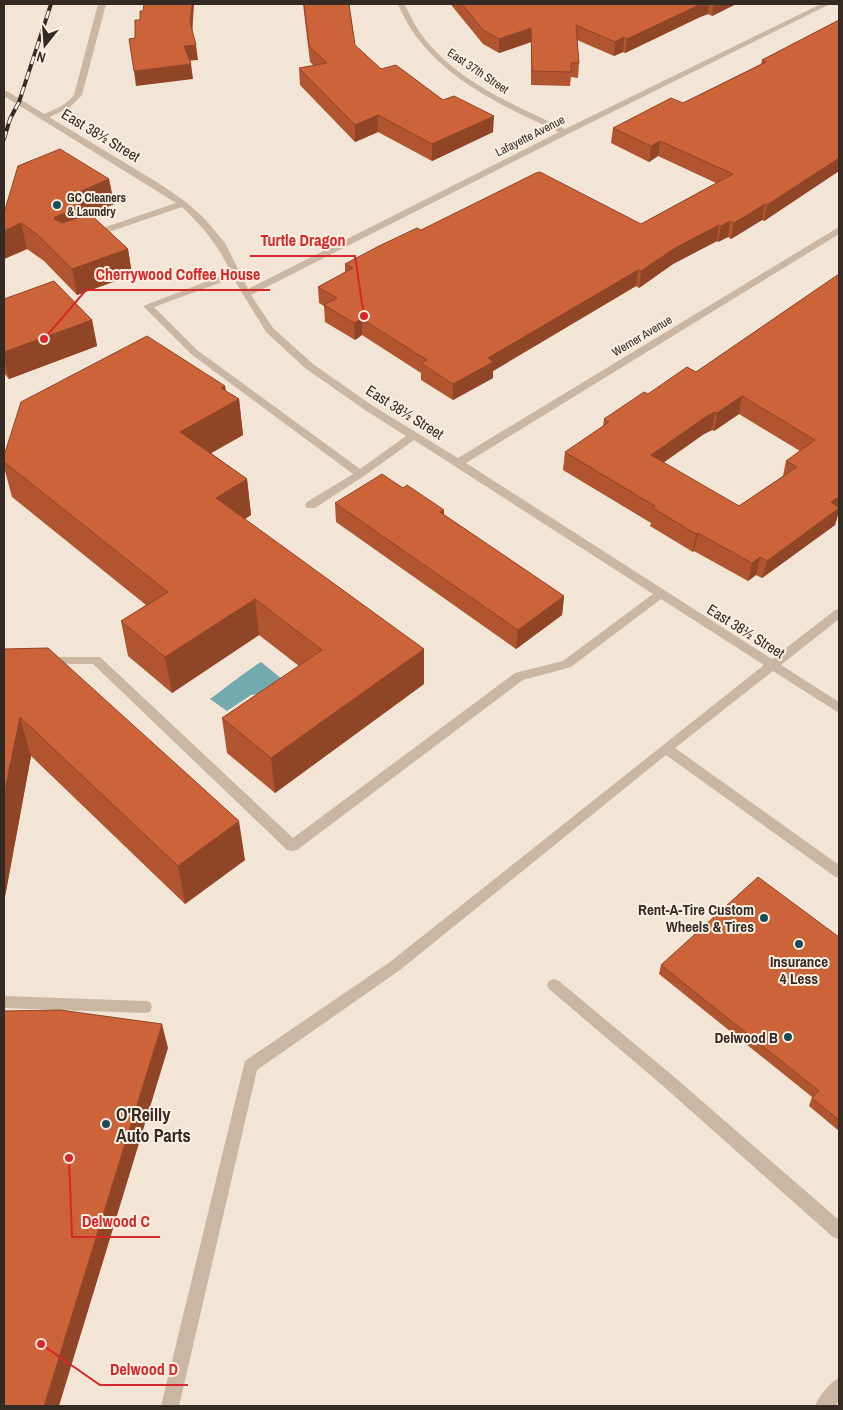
<svg xmlns="http://www.w3.org/2000/svg" width="843" height="1410" viewBox="0 0 843 1410" font-family="'Archivo Narrow',sans-serif">
<style>
.water{fill:#73aab0}
.lines{fill:none;stroke-linecap:round;stroke-linejoin:round}
.minor{fill:#cab6a1;fill-rule:evenodd}
.rail-casing{stroke:#332a24;stroke-width:4}
.rail{stroke:#faefe1;stroke-width:2.5;stroke-dasharray:8;stroke-linecap:butt}
.wall{fill:#b05530;fill-rule:evenodd}
.shaded-wall{fill:#904527}
.building{fill:#cd6338;stroke:#904527;fill-rule:evenodd}
.poi-dot{fill:#184f56;stroke:#faefe1;stroke-width:2}
.labels{text-anchor:middle;dominant-baseline:central;stroke-width:4;stroke-linejoin:round;paint-order:stroke}
.far-street-label{font-size:12px;fill:#332a24;stroke:#faefe1}
.far-poi-label{font-size:12px;font-weight:bold;fill:#332a24;stroke:#faefe1;text-anchor:start}
.street-label{font-size:15px;fill:#332a24;stroke:#faefe1}
.poi-label{font-size:15px;font-weight:bold;fill:#332a24;stroke:#faefe1;text-anchor:end}
.near-poi-label{font-size:18px;font-weight:bold;fill:#332a24;stroke:#faefe1;text-anchor:start}
.leader{fill:none;stroke:#d62828;stroke-width:2}
.callout-dot{fill:#d62828;stroke:#faefe1;stroke-width:2}
.callout-label{font-size:16px;text-anchor:middle;font-weight:bold;fill:#d62828;stroke:#faefe1;stroke-width:4;stroke-linejoin:round;paint-order:stroke}
</style>
<rect width="100%" height="100%" fill="#f2e5d5"/>
<!-- water -->
<path class="water" d="M261,662L282,679L259,694L251,695L227,711L210,699C228,686 243,673 261,662Z"/>
<g class="lines">
<!-- minor -->
<path class="minor" d="M98,4H106L82,95L69,108L49,117L160,184L186,202L205,219L225,243L248,289L559,132C496,103 426,72 398,4H404C409,12 412,20 417,28C450,79 512,104 565,129L821,4H830L568,134L251,295L273,328L313,364L373,406L458,458L839,227V234L466,463L772,659L835,610L839,609V619L781,665L839,702V713L773,671L675,748L839,865V878L834,876L666,755L400,970L257,1070L179,1406H161L245,1061L390,962L764,665L661,599L571,667L523,680L297,850L292,851L287,850L93,664H41L39,661L45,657H100L293,838L515,673L563,661L653,594L414,440L364,476L315,508H307L305,505L307,502L353,474L191,354L143,306L231,272C217,244 205,229 182,207L94,237H88V233L176,203L4,96V91H7L44,114C56,109 66,105 74,95ZM233,278L266,332L305,368L365,410L406,436L360,469L197,350L154,307Z
M554,979L559,981L672,1075L839,1220V1239L833,1237L662,1085L549,989L547,985L549,981Z
M4,996L145,1001L150,1002L152,1007L150,1012L145,1013L4,1008Z
M839,1378V1401L835,1406H815C819,1396 829,1383 839,1378Z"/>
<defs>
<path id="rail" d="M4,139L10,119L19,102L51,4"/>
</defs>
<!-- rail casing -->
<use href="#rail" class="rail-casing"/>
<!-- rail -->
<use href="#rail" class="rail"/>
</g>
<!-- wall -->
<path class="wall" d="M303,4H349L355,45L381,69L443,100L493,132L432,161L378,132L355,142L300,85L299,68L314,66L310,62Z
M451,4H736L712,16L708,14L700,17L625,53L623,52L614,56L577,40L579,63L578,78L571,77L570,86L531,85V42L499,53L483,44L452,6Z
M839,20V171L764,221L762,220L731,239L728,237L718,242L717,241L673,264L639,288L636,286L493,371V378L453,400L421,380V373L362,335L355,340L325,322L324,306L319,303L318,287L345,272V264L421,230L641,224L716,183L658,156L649,162L611,143L613,128L683,103L761,64L762,60Z
M109,179L114,204L90,214L128,249L132,275L77,295L44,261L27,249L4,259V213Z
M839,274V511L835,525L762,578L756,575L748,581L694,551L693,552L650,526L651,523L563,470L565,452L603,427L604,419L648,394L696,372ZM739,414L800,451L786,461L783,476L739,506L663,463L704,434L712,430L714,431Z
M4,299L92,320L97,346L9,379L4,373Z
M225,386L226,391L239,399L243,435L211,453L247,479L251,515L245,519L424,684L275,793L227,753L222,718L299,666L259,635L172,693L128,656L121,621L146,605L12,497L4,467V456Z
M335,503L444,515L564,596L562,615L516,649L336,522Z
M4,649L245,860L185,904L31,756L4,902Z
M839,937V1131L809,1106L812,1097L659,974L661,965Z"/>
<!-- shaded-wall -->
<path class="shaded-wall" d="M192,4H194L192,36L190,22Z
M701,4H709L708,14L700,17L625,53L627,39Z
M714,4H736L712,16Z
M531,28V42L499,53V39Z
M624,37L623,52L614,56L615,42Z
M196,45L198,60L186,61L184,46Z
M191,64L193,79L136,86L134,71Z
M378,115V132L355,142V125Z
M494,116L493,132L432,161V144Z
M660,141L658,156L649,162L651,146Z
M839,158V171L764,221L767,205Z
M109,179L114,204L84,217L60,242L54,219L70,196Z
M765,204L762,220L731,239L734,223Z
M730,221L728,237L718,242L721,226Z
M21,223L27,249L4,259V231Z
M719,225L717,241L673,264L639,288L641,271L675,248Z
M128,249L132,275L77,295L72,269Z
M638,270L636,286L493,371V378L453,400V384L488,358Z
M362,319V335L355,340L354,323Z
M92,320L97,346L9,379L4,359V352Z
M225,386L227,406L239,399L243,435L185,468L180,432L221,388Z
M742,396L739,414L714,431L717,413Z
M715,412L712,430L704,434L648,473L651,455L707,416Z
M247,479L251,515L220,534L216,498Z
M839,497V511L835,525L762,578L767,561L831,502Z
M444,510V529L440,512Z
M698,533L694,551L693,552L696,534Z
M760,557L756,575L748,581L752,563Z
M564,596L562,615L516,649L518,630Z
M255,599L259,635L172,693L165,657Z
M424,649V684L275,793L271,758Z
M20,717L31,756L4,902V795Z
M239,821L245,860L185,904L178,866Z
M162,1024L168,1048L59,1406H44Z"/>
<!-- building -->
<path class="building" d="M144,4H192L190,22L196,45L184,46L191,64L134,71L129,39L135,38V20H140V11H143Z
M304,4H349L355,45L381,69L396,65L443,100L454,96L494,116L432,144L378,115L355,125L299,68L327,63L309,46Z
M462,4H701L627,39L624,37L615,42L576,25L579,63H571V72L532,71L531,28L499,39L483,30Z
M839,20V158L767,205L765,204L734,223L730,221L721,226L719,225L675,248L641,271L638,270L488,358L493,362L453,384L421,363L427,360L362,319L354,323L324,305L337,298L318,287L353,268L345,264L379,246L417,228L421,230L536,173L540,172L641,224L733,174L660,141L651,146L613,128L671,98L683,103L766,62L762,60Z
M60,149L109,179L70,196L82,207L55,217L54,219L62,223L90,214L128,249L72,269L38,235L21,223L4,231V213L18,166Z
M839,274V497L831,502L839,508L767,561L760,557L752,563L698,533L696,534L653,508L655,506L565,452L609,422L604,419L644,392L648,394L687,367L696,372ZM742,396L815,440L786,461L797,467L739,506L651,455L707,416L715,412L717,413Z
M54,281L92,320L4,352V299Z
M147,336L225,386L221,388L239,399L180,432L247,479L216,498L424,649L271,758L222,718L322,650L255,599L165,657L121,621L168,592L4,462V456L21,402Z
M382,474L403,488L407,485L444,510L440,512L564,596L518,630L335,503Z
M48,648L239,821L178,866L20,717L4,795V649Z
M758,877L839,937V1120L812,1098L819,1091L661,965Z
M60,1010L162,1024L44,1406H4V1011Z"/>
<!-- markers -->
<g class="poi-dot">
<circle cx="57" cy="205" r="5"/>
<circle cx="764" cy="918" r="5"/>
<circle cx="799" cy="944" r="5"/>
<circle cx="788" cy="1037" r="5"/>
<circle cx="106" cy="1124" r="5"/>
</g>
<g class="labels">
<!-- far-street labels -->
<g class="far-street-label">
<text transform="translate(478 71) rotate(34)">East 37th Street</text>
<text transform="translate(530 136) rotate(-27)">Lafayette Avenue</text>
<text transform="translate(642 336) rotate(-31)">Werner Avenue</text>
</g>
<!-- far-poi labels -->
<g class="far-poi-label">
<text x="67" y="198">GC Cleaners<tspan x="67" dy="14">&amp; Laundry</tspan></text>
</g>
<!-- street labels -->
<g class="street-label">
<text transform="translate(101 135) rotate(31)">East 38½ Street</text>
<text transform="translate(405 412) rotate(32)">East 38½ Street</text>
<text transform="translate(746 631) rotate(32)">East 38½ Street</text>
</g>
<!-- poi labels -->
<g class="poi-label">
<text x="754" y="909">Rent-A-Tire Custom<tspan x="754" dy="17">Wheels &amp; Tires</tspan></text>
<text x="799" y="961" text-anchor="middle">Insurance<tspan x="799" dy="17">4 Less</tspan></text>
<text x="778" y="1037">Delwood B</text>
</g>
<!-- near-poi labels -->
<g class="near-poi-label">
<text x="116" y="1114">O'Reilly<tspan x="116" dy="21">Auto Parts</tspan></text>
</g>
</g>
<!-- callouts -->
<path class="leader" d="M364 316L355 256H250M44 339L86 290H270M69 1158L72 1237H160M41 1344L100 1385H188"/>
<g class="callout-dot">
<circle cx="364" cy="316" r="5"/>
<circle cx="44" cy="339" r="5"/>
<circle cx="69" cy="1158" r="5"/>
<circle cx="41" cy="1344" r="5"/>
</g>
<g class="callout-label">
<text x="303" y="246">Turtle Dragon</text>
<text x="178" y="280">Cherrywood Coffee House</text>
<text x="116" y="1227">Delwood C</text>
<text x="144" y="1375">Delwood D</text>
</g>
<!-- border -->
<rect width="843" height="1410" fill="none" stroke="#332a24" stroke-width="10"/>
<!-- north arrow -->
<g transform="translate(45 45) rotate(197)" stroke="#faefe1" stroke-width="4" paint-order="stroke">
<path d="M0-4L9 19L0 12L-9 19Z" fill="#332a24"/>
<text y="-8" font-size="14" font-weight="bold" text-anchor="middle" fill="#332a24">N</text>
</g>
</svg>
